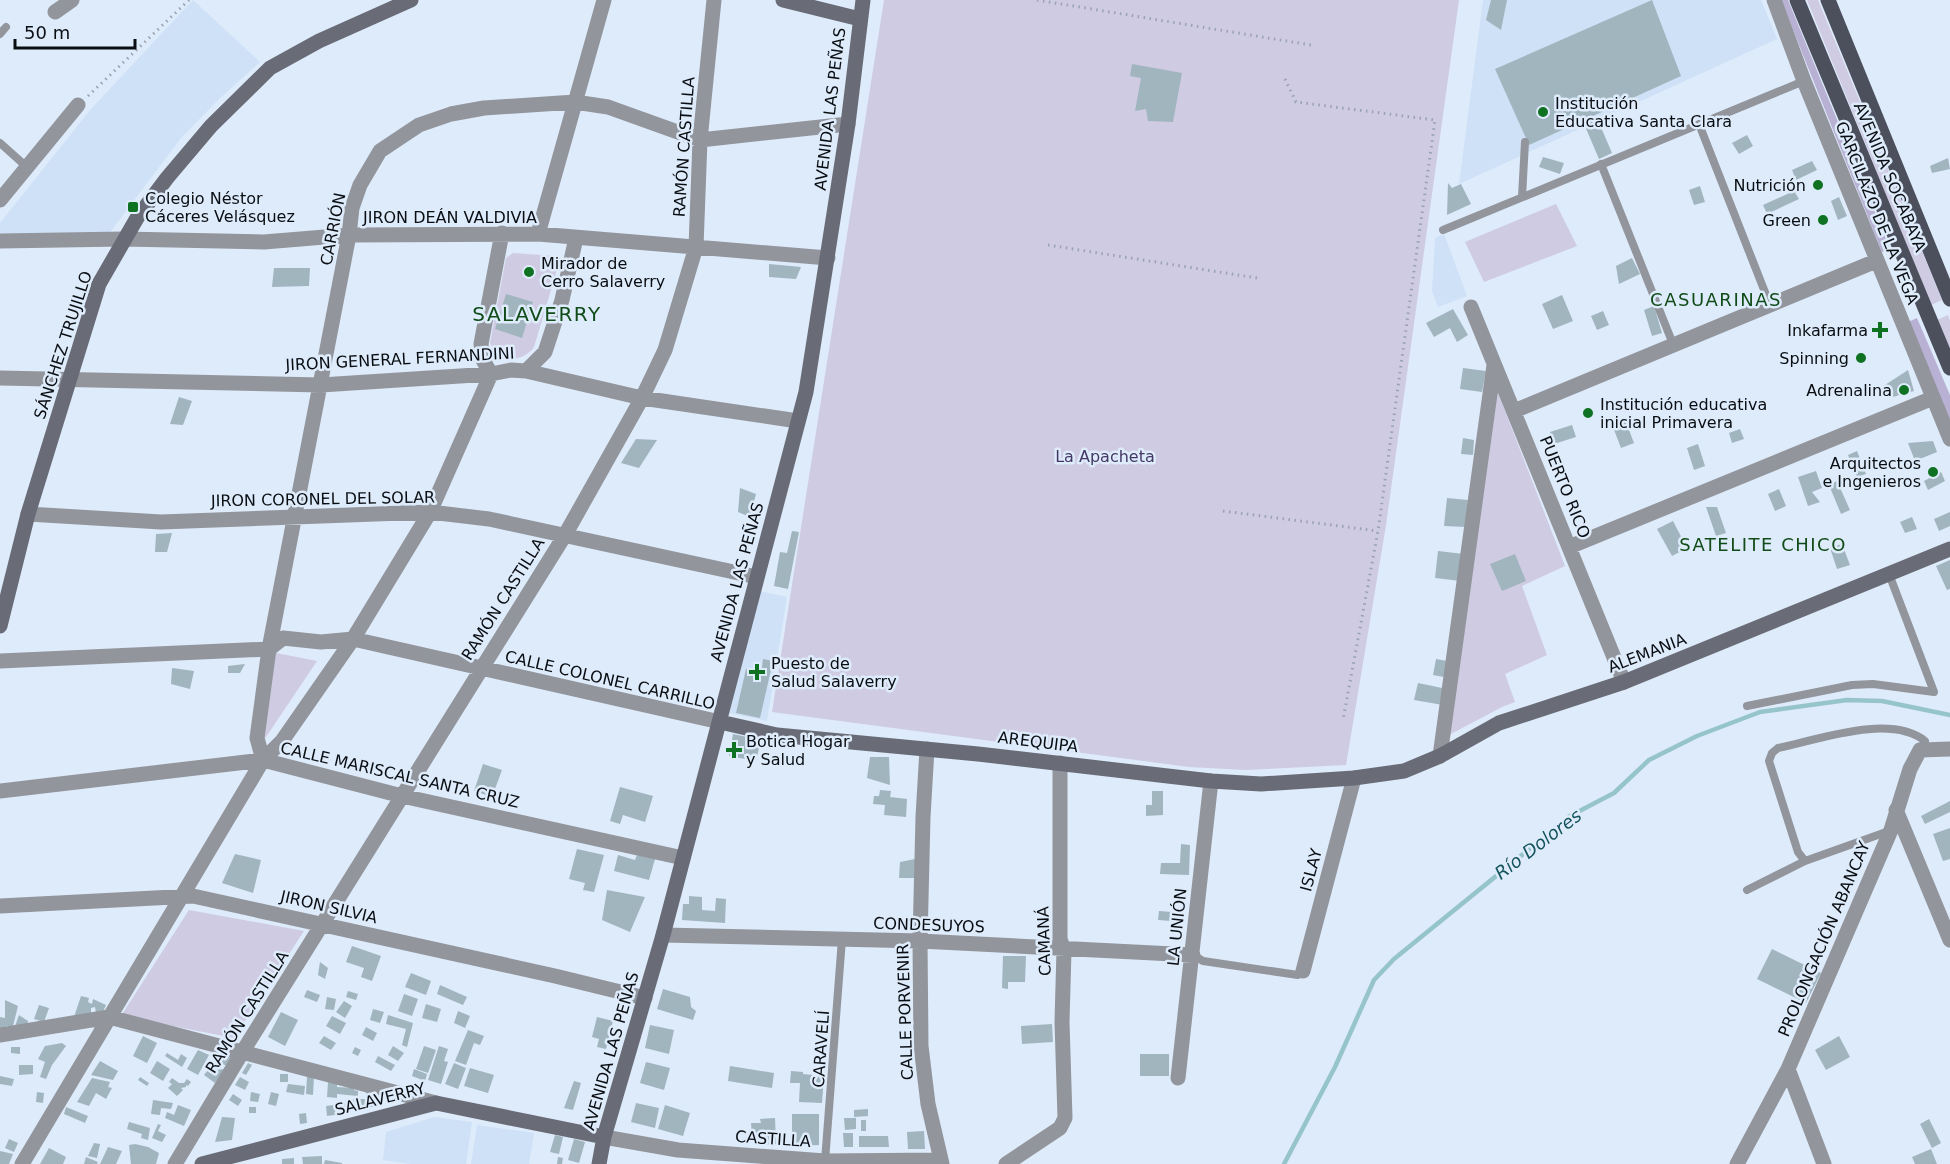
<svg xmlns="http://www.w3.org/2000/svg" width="1950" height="1164" viewBox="0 0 1950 1164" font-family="'DejaVu Sans',sans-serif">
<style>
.built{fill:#cee1f7}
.green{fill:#cfcbe2}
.forest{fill:#b8b1d4}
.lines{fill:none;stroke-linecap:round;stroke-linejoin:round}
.stream{stroke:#96c4cb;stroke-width:4.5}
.building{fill:#a1b5bf}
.path{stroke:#99a3af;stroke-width:3;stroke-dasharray:1.5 4.5;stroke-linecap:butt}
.lane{stroke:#92959c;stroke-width:8}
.street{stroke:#92959c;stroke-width:15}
.secondary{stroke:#696c77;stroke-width:15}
.primary{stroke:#4c505d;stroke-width:15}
.poi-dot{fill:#0f7222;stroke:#deebfb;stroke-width:2}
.labels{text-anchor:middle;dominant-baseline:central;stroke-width:5;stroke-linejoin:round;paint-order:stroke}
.poi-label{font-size:16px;fill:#0a0e13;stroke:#deebfb;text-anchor:start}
.street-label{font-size:16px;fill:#0a0e13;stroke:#deebfb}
.park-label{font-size:16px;fill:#443866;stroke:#deebfb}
.neighbourhood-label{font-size:18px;letter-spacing:1.5px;fill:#104b18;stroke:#deebfb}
.water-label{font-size:18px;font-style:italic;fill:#14545d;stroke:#deebfb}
.quarter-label{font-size:20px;letter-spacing:1.5px;fill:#104b18;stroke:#deebfb}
</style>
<rect width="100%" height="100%" fill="#deebfb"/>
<!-- built -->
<path class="built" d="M193,0L260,62L218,100L181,138L105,239L0,236V223L91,109Z
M1483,0H1761L1777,39L1459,184Z
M1444,234L1467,296L1438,307L1432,291L1435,238Z
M760,591L787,597L767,721L729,713Z
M434,1117L472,1122L466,1164H410L383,1160L386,1132Z
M477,1125L534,1133L529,1164H471Z"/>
<!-- green -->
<path class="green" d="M884,0H1459L1386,525L1346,765L1246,770L1189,767L772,712Z
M1807,0H1818L1942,300L1931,305Z
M1556,204L1577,246L1484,282L1465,242Z
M513,253L556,256L559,263L534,347C522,364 497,362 490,343L506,258Z
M1948,315L1950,321V350L1937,320Z
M1495,385L1565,566L1522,586L1547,655L1505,674L1515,702L1502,707L1449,735Z
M266,651L317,661L264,740Z
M189,910L304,931L234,1038L121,1016Z"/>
<!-- forest -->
<path class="forest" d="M1781,0H1788L1890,249L1882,252Z
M1917,318L1950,395V422L1908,322Z"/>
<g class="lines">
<!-- stream -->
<path class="stream" d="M1284,1164L1335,1067L1374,980L1394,959L1570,816L1614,793L1649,760L1697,736L1760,712L1847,700L1882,701L1950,715"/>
</g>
<!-- building -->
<path class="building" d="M1491,0H1507L1501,30L1486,20Z
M1652,0L1681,76L1529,145L1495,69Z
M1132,64L1182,73L1173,122L1148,121L1146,109L1135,111L1141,78L1130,76Z
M1597,118L1612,153L1599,159L1584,124Z
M1747,135L1753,146L1739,154L1732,143Z
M1543,157L1564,163L1560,174L1539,167Z
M1948,158L1950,169L1932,173L1930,166Z
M1812,161L1817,170L1796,180L1792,170Z
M1448,183L1452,188L1461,184L1471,204L1447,215Z
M1700,186L1705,202L1694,205L1689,190Z
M1794,191L1799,199L1767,214L1763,205Z
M1839,197L1847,216L1838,220L1831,201Z
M1632,258L1640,274L1619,284L1616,266Z
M769,264L801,267L796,279L769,277Z
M274,268H310L309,286L272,287Z
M506,294L533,302L522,338L495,329Z
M1562,295L1573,321L1553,329L1542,304Z
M1654,306L1662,333L1652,336L1644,310Z
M1453,309L1468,335L1457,342L1450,328L1434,337L1426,323Z
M1603,311L1609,325L1597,330L1591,316Z
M1463,368L1486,371L1482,392L1460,389Z
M1908,370L1914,391L1889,398L1885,385Z
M179,397L192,401L183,425L170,424Z
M1624,417L1634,443L1621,448L1611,422Z
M1572,425L1576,437L1554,444L1550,432Z
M1740,429L1744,439L1732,443L1729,433Z
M1463,438L1474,440L1473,455L1461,454Z
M636,439L657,440L639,468L621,463Z
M1933,441L1937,452L1915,461L1908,443Z
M1698,444L1705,466L1694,470L1687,448Z
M1857,451L1866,474L1857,477L1848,455Z
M1816,471L1822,488L1812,492L1820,502L1808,506L1798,477Z
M1941,472L1945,481L1928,490L1924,481Z
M1837,481L1850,510L1841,514L1829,485Z
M740,488L756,494L750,517L738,512Z
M1779,489L1786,506L1775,511L1768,494Z
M1447,498L1468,500L1466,527L1444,526Z
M1706,507H1717L1726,533L1716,536Z
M1950,512V526L1939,531L1934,519Z
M1912,517L1917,529L1905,533L1900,522Z
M1673,521L1687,548L1672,556L1657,529Z
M792,531L799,532L788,589L774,586L780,552L787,553Z
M172,533L167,552H155L156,534Z
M1842,544L1850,565L1837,569L1830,548Z
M1438,551L1464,554L1461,581L1435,578Z
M1515,554L1526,581L1502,591L1490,564Z
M1950,560V589L1947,590L1936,566Z
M763,659L773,661L760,718L736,713L746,669L753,671L755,666L762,668Z
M1436,659L1447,661L1444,677L1433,675Z
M245,664L240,673H228V666Z
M172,668L194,671L190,689L171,684Z
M1418,683L1447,689L1443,705L1414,700Z
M733,734L761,740L756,761L729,756Z
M870,757H889L890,785L867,778Z
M483,764L502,770L492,797L474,791Z
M620,787L653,796L645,822L623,815L620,824L610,821Z
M880,790L891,791L890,797L907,799L906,817L884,815L885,805L873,804L874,796H879Z
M1152,791H1163V815L1146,816V805H1152Z
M1950,801V812L1925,824L1921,816Z
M1950,828V859L1943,861L1933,834Z
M1181,844L1190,845L1189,875L1160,874L1161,863H1180Z
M577,849L604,855L594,892L583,890L585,883L569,879Z
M235,854L261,860L253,893L222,883Z
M618,855L635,860L637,855L655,859L649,880L614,871Z
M915,859V878H899L900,862Z
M607,890L645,897L630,932L602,920Z
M689,896L702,897V910L715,911L716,898L726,899L725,923L682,920L683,904H689Z
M1159,911L1185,913L1184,922L1158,920Z
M352,946L381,956L372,981L361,977L364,968L346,962Z
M1772,949L1821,973L1806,1003L1757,979Z
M1003,956H1026L1025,982H1008V989L1002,988Z
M320,962L328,968L325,979L318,975Z
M411,973L431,981L426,995L405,987Z
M440,985L467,997L463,1005L437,994Z
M663,989L690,997L691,1007L696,1011L693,1020L657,1009Z
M307,990L320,995L317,1002L304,997Z
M348,991L358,994L356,1000L346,997Z
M404,994L418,999L412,1016L398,1011Z
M81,996L89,998L88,1002L92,1004L93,999L106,1005L103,1012L96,1013L95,1007L91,1008V1015L73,1020Z
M327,997L336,999L334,1010L325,1009Z
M5,1000L18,1006L13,1026H6V1030L0,1029V1017L5,1018Z
M344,1001L352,1006L345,1018L336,1012Z
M426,1004L441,1009L437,1022L422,1018Z
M39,1005L49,1008L44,1022L34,1019Z
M373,1009L384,1012L380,1023L370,1020Z
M458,1011L470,1016L465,1028L454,1023Z
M281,1012L298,1020L285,1046L268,1037Z
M19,1015L28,1021L27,1027L15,1026Z
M388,1015L413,1023L407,1047L402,1045L406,1029L386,1024Z
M332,1016L346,1023L340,1034L326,1026Z
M597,1017L613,1021L606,1049L597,1047L599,1039L592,1037Z
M1052,1024L1053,1042L1022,1044L1021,1026Z
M650,1025L674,1030L669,1054L645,1048Z
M366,1027L377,1033L373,1041L362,1035Z
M468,1030L484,1036L480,1045L474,1043L466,1065L455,1061Z
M143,1036L157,1043L147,1063L133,1056Z
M324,1036L336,1043L331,1050L319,1043Z
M1839,1036L1850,1057L1826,1070L1815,1050Z
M62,1043L66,1046L52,1065L46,1079L40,1077L45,1062L38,1059L45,1046Z
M393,1046L404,1053L398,1061L388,1055Z
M424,1046L436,1050L428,1073L416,1069Z
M439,1046L448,1049L444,1061L448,1062L441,1084L428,1080Z
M11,1047H20V1054L11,1053Z
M355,1047L361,1050L358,1056L352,1053Z
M198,1050L209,1055L198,1075L187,1069Z
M224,1052L233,1055L227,1066L218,1062Z
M167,1053L178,1060L181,1054L187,1058L182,1067L165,1056Z
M1140,1054H1169V1076H1140Z
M378,1056L395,1065L391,1071L375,1062Z
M100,1061L118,1071L113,1080L91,1075Z
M157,1061L170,1069L163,1081L150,1073Z
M646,1062L670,1068L664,1090L640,1083Z
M248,1063L252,1065L246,1075L242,1073Z
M454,1063L466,1068L458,1089L445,1084Z
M19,1065H33V1074L19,1075Z
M730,1066L774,1073L772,1088L728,1081Z
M470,1068L494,1075L488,1093L464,1086Z
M225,1069L215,1083L204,1075L208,1070Z
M414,1069L427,1074L425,1081L412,1076Z
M791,1071L803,1072V1074L824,1076L822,1103L799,1102L800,1083H790Z
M280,1074H288V1082H280Z
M0,1076L14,1079L12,1086L0,1084Z
M140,1077L149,1083L147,1086L138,1080Z
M240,1077L249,1082L245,1090L235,1085Z
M307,1077H314L313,1095L306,1094Z
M92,1078L110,1082L108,1087L112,1088L106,1099L96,1093L89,1106L77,1102Z
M172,1078L179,1083H184L187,1079L191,1082L188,1086L186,1085V1087L181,1088L183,1090L177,1096L168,1088L172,1084L169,1082Z
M574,1081L581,1083L573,1110L564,1108Z
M328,1082L337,1083V1087L354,1088V1090L358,1091V1096L337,1094V1098L327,1097Z
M288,1084L305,1086L304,1095L286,1092Z
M366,1091H377V1100H374V1107H353V1099H370V1097H366Z
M37,1092L44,1093L43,1103L36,1102Z
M251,1092L260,1094L258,1102L250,1101Z
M271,1092L279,1094L276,1106L268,1104Z
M233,1094L242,1100L238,1106L229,1100Z
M153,1100L173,1103L171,1109L161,1108L160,1115L151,1114Z
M348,1103L349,1113L327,1116L326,1106Z
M636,1103L659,1108L655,1128L631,1122Z
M178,1105L191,1110L184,1126L165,1118L167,1112L174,1115Z
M665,1105L690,1113L683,1136L658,1129Z
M66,1107L88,1116L85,1123L64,1114Z
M249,1107H256V1113H249Z
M868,1109V1116L854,1117V1110Z
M306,1113L307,1123L300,1124L299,1114Z
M792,1114H819V1145L792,1146Z
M222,1117L235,1118L232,1140L215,1142Z
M775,1118L776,1144L761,1145V1136H752L751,1123H761L760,1119Z
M844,1118H856V1129L845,1130Z
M1929,1119L1941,1143L1932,1148L1920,1124Z
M861,1120H866V1131H861Z
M129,1122L150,1128L148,1140L141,1138L142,1134L127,1129Z
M158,1124L161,1125L158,1131L166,1135L162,1142L152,1138Z
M924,1131L925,1149H908L907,1132Z
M843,1133H853V1147H844Z
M555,1135L563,1137L559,1154L550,1152Z
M859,1136H888L889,1147H859Z
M9,1139L18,1143L14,1152L5,1148Z
M574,1139L585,1142L579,1163L568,1160Z
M94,1143L100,1144L97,1158L88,1156Z
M135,1144L148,1147L159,1153L156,1164H131L129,1145Z
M108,1147L122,1151L116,1164H100Z
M49,1148L66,1157L63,1164H40Z
M1931,1149L1937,1164H1915L1912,1157Z
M0,1151L13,1154L9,1164H0Z
M322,1156V1164H303L302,1157Z
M86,1157L98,1162L97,1164H84Z
M558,1157L563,1158L562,1164H557Z
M294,1158V1164H282V1159Z
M325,1160L342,1163V1164H324Z"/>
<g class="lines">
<!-- path -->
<path class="path" d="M1037,0L1311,45
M1285,79L1296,102L1435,120L1378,531L1343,720
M88,96L189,0
M1048,245L1257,278
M1223,511L1378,531"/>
<!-- lane -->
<path class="lane" d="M0,34L6,27
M1699,124L1770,305
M0,143L28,168
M1601,164L1673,344
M1522,197L1525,142
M1443,230L1804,81
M1747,706L1852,685L1873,684L1934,692L1889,574
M1805,861L1798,852L1769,761L1772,753L1778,748C1817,740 1890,713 1925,741L1920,750
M1747,890L1805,861L1889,831
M1193,955L1203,961L1298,975L1303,971
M825,1161L842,939"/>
<!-- street -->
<path class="street" d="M1774,0L1804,81L1950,439
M55,12L72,0
M0,200L78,105
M538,234L604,0
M0,241L124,239L264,242L349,235L538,234L828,258
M1471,307L1624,682
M526,371L545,352L562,300L576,238
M0,378L321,385L491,374L511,370L526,371L642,398L798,421
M1514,411L1876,261
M28,514L161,522L430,512L489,519L757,577
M1569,547L1933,398
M0,661L269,649L283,638L321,642L353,639L720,722
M927,749L923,817L920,941L921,1046L928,1104L942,1164
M1440,756L1494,365
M263,760L257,738L269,649L349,235L352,208L360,185L380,151L419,125L451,114L484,108L575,102L608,107L700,140L848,124
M0,791L263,760L402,796L683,858
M1896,810L1950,940
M0,906L193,896L555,976L645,998
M663,935L920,941L1193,955
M1303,971L1354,778
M0,1035L109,1017L436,1103
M1788,1069L1824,1164
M1178,1078L1211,781
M604,1137L678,1150L825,1161L940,1160
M22,1164L263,760L282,741L353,639L430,512L491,374L483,360L481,344L502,233
M175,1164L243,1051L565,535L642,398L665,350L696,247L700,140L714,0
M1006,1164L1060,1128L1065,1118L1062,1022L1064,950L1060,939V763
M1737,1164L1788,1069L1891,830L1910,769L1920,750L1950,749"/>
<!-- secondary -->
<path class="secondary" d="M783,0L860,19
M0,626L28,514L99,284L137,218L167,178L211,126L270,68L319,41L411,0
M720,722L777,735L978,754L1211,781L1261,784L1354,778L1404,771L1440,756L1499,723L1624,682L1950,549
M202,1164L436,1103L604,1137
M599,1164L604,1137L663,935L806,392L848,124L863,0"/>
<!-- primary -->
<path class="primary" d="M1797,0L1950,368
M1828,0L1950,299"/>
</g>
<!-- markers -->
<g class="poi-dot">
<circle cx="1543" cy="112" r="6"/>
<circle cx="1818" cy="185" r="6"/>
<rect x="127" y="201" width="12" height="12" rx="3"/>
<circle cx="1823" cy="220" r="6"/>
<circle cx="529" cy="272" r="6"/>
<path d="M1877 321h6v6h6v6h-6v6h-6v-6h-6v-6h6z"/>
<circle cx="1861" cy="358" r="6"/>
<circle cx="1904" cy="390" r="6"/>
<circle cx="1588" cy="413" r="6"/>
<circle cx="1933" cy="472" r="6"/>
<path d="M754 663h6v6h6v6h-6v6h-6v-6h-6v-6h6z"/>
<path d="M731 741h6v6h6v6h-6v6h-6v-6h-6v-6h6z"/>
</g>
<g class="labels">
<!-- poi labels -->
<g class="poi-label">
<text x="1555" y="103">Institución<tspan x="1555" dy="18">Educativa Santa Clara</tspan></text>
<text x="1806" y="185" text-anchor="end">Nutrición</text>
<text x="145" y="198">Colegio Néstor<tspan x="145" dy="18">Cáceres Velásquez</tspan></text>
<text x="1811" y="220" text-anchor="end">Green</text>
<text x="541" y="263">Mirador de<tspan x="541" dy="18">Cerro Salaverry</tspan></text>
<text x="1868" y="330" text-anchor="end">Inkafarma</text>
<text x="1849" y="358" text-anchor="end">Spinning</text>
<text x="1892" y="390" text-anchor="end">Adrenalina</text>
<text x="1600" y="404">Institución educativa<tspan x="1600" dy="18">inicial Primavera</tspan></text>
<text x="1921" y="463" text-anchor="end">Arquitectos<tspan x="1921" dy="18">e Ingenieros</tspan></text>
<text x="771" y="663">Puesto de<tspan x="771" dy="18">Salud Salaverry</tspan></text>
<text x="746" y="741">Botica Hogar<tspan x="746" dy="18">y Salud</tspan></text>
</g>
<!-- street labels -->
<g class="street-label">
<text transform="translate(830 109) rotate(-83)">AVENIDA LAS PEÑAS</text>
<text transform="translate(684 147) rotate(-86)">RAMÓN CASTILLA</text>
<text transform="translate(1890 177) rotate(67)">AVENIDA SOCABAYA</text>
<text transform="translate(1877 213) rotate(68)">GARCILAZO DE LA VEGA</text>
<text x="450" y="217">JIRON DEÁN VALDIVIA</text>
<text transform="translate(333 229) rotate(-79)">CARRIÓN</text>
<text transform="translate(63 345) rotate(-72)">SÁNCHEZ TRUJILLO</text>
<text transform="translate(400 359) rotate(-3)">JIRON GENERAL FERNANDINI</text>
<text transform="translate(1565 487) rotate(68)">PUERTO RICO</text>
<text transform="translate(323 499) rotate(-1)">JIRON CORONEL DEL SOLAR</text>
<text transform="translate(737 582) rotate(-75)">AVENIDA LAS PEÑAS</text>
<text transform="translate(503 599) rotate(-58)">RAMÓN CASTILLA</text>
<text transform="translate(1647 653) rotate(-21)">ALEMANIA</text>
<text transform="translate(610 680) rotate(13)">CALLE COLONEL CARRILLO</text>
<text transform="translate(1038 742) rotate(7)">AREQUIPA</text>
<text transform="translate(400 775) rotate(13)">CALLE MARISCAL SANTA CRUZ</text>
<text transform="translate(1311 870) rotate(-75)">ISLAY</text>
<text transform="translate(329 907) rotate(13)">JIRON SILVIA</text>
<text transform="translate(929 925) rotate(2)">CONDESUYOS</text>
<text transform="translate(1177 927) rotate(-84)">LA UNIÓN</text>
<text transform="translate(1824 939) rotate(-67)">PROLONGACIÓN ABANCAY</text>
<text transform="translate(1044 941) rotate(-92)">CAMANÁ</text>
<text transform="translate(247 1012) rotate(-58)">RAMÓN CASTILLA</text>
<text transform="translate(905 1012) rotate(-92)">CALLE PORVENIR</text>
<text transform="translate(821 1049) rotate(-86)">CARAVELÍ</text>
<text transform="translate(611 1051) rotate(-74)">AVENIDA LAS PEÑAS</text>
<text transform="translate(380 1099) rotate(-14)">SALAVERRY</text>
<text transform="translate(773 1139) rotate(4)">CASTILLA</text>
</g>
<!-- park labels -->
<g class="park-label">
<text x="1105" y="456">La Apacheta</text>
</g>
<!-- neighbourhood labels -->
<g class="neighbourhood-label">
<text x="1716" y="299">CASUARINAS</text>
<text x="1763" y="544">SATELITE CHICO</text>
</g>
<!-- water labels -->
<g class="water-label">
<text transform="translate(1538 844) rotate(-37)">Río Dolores</text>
</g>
<!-- quarter labels -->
<g class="quarter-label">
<text x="537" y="314">SALAVERRY</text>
</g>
</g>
<!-- scale -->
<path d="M15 39v9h120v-9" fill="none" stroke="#0a0e13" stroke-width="3"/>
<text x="24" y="39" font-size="18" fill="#0a0e13" stroke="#deebfb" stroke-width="4.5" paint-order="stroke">50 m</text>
</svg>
